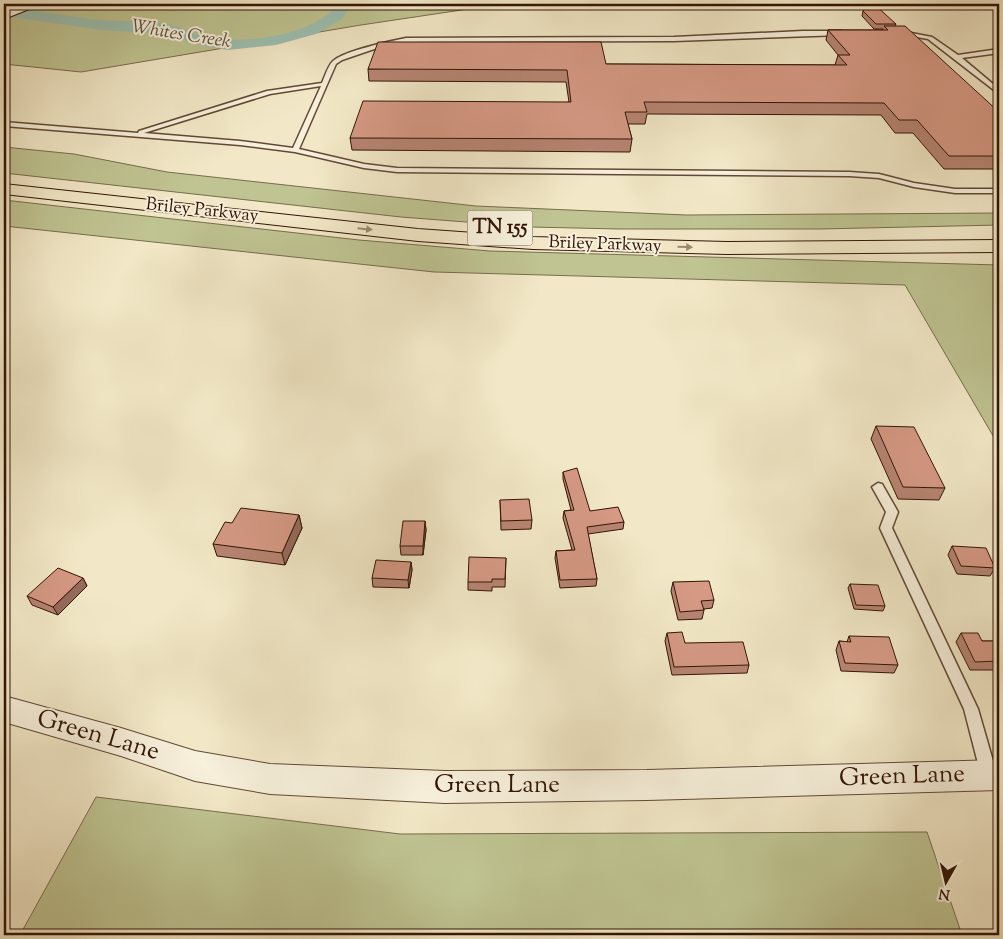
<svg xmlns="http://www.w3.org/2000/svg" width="1003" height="939" viewBox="0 0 1003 939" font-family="'Sorts Mill Goudy',serif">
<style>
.green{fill:#bfc492;stroke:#786c4c}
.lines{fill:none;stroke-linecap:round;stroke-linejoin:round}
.river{fill:#9cc0b1;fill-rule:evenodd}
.lane-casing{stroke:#624936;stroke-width:3}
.street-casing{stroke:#624936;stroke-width:2}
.secondary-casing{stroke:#321406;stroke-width:2}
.highway-casing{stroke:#321406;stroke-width:2}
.lane{fill:#f7f0db;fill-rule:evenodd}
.street{fill:#f7f0db;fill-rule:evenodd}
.secondary{fill:#f7f0db;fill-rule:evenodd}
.highway{fill:#f2e8c7;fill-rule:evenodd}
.wall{fill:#b78472;stroke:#321406}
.shaded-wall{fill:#956b5c;stroke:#321406}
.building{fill:#d59984;stroke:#321406}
.oneway{fill:#9c8970}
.labels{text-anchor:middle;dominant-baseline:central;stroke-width:4;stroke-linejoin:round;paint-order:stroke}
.far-street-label{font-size:18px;fill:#321406;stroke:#f7f0db}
.far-water-label{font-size:19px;font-style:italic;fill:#575042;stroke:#f7f0db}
.shield{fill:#f7f0db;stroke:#6d5646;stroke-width:1}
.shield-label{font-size:20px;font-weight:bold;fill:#321406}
.near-street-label{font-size:25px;fill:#321406;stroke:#f7f0db}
</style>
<rect width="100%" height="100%" fill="#f2e8c7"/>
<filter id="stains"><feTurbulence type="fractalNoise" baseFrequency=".004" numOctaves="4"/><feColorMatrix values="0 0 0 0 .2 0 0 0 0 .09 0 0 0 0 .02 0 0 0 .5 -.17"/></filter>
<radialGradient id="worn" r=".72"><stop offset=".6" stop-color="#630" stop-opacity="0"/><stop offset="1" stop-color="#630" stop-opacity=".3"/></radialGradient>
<!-- green -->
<path class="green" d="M40,4H502L361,25L81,72L4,64V19Z
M4,147L74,154L167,172L476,206L686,215L999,213V225L820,229H619L531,227L401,217L4,173Z
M4,200L359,240L490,251L999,265V446L905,285L434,272L4,226Z
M96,797L400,834L927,832L962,935H20Z"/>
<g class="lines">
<!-- river -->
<path class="river" d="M338,4H357L348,10L342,19L316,34L276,45L228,50L194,44L169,34L102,30L4,16V6C37,10 69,17 102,20C124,22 145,21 167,24C181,26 192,34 206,37C243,45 314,36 338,4Z"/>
<defs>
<path id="lane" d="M803,31H842L845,33L842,35L674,41L406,42L389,44L342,60L336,64L299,149L364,164L397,168L849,172L879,174L914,183L955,189H999V193H955L914,187L879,178L849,176L397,172L364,168L295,152L240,145L4,126V122L138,133L139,131L267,91L322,83C325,76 328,66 333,61C344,51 391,41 406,38L674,37ZM321,86L293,148L240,141L144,133L270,94Z
M901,31L932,37L958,55L999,49V53L962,58L999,89V94L928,39L899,34Z
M878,483L882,484L898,512L892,528L978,709L997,775L994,780L989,782L984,780L981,775L964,709L880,528L886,512L872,487Z"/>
<path id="street" d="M4,696L121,728L195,751L270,764L445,771L647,770L999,760V790L647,800L445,803L270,794L195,781L121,756L4,722Z"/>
<path id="secondary" d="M23,4H39L37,6L4,19V11Z"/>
<path id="highway" d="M4,184L418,229L533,237L727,242L999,240V252L727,254L533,249L418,241L4,194Z"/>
</defs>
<!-- lane casing -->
<use href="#lane" class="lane-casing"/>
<!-- street casing -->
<use href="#street" class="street-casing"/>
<!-- secondary casing -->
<use href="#secondary" class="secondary-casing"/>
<!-- highway casing -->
<use href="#highway" class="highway-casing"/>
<!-- lane -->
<use href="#lane" class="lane"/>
<!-- street -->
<use href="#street" class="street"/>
<!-- secondary -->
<use href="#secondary" class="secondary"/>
<!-- highway -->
<use href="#highway" class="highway"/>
</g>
<!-- wall -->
<path class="wall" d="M863,11L896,24L895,26L999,112V169H944L913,133H895L881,115L647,114L645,124H628L632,139L630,152L352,150L350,138L569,102L566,82L369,81L368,69L606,64L835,65L838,55L826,40L828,30H883V29H874L862,16Z
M876,426L945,488L939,500L898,499L871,439Z
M563,472L590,511L624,522L623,529L588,534L597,579L596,586L560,588L555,558L556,551L572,550L563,518L564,511L571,510L563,479Z
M500,500L532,520L531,529L501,530Z
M299,515L302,528L285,565L217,556L213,544L232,523Z
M425,521L426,530L423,555H401L400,546Z
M952,546L995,568L990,576L957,574L948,555Z
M506,558L505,587H492V591L468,590V582Z
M411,562L412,570L409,588L373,587L372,578Z
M83,578L87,586L58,615L32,605L27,596Z
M673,582L714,600L712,608L704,609V610L702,619L678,620L671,591Z
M850,584L885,606L883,611L854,609L848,588Z
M667,633L685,643L749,665L747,673L672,675L665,641Z
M961,633L982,641H999V670H970L956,642Z
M849,636L898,665L894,673L841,671L836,650L839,641L847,642Z"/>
<!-- shaded-wall -->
<path class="shaded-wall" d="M299,515L302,528L285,565L282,553Z
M425,521L426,530L423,555V546Z
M411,562L412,570L409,588L408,580Z
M83,578L87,586L58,615L53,607Z"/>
<!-- building -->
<path class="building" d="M870,4H874L896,24H876L863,11Z
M884,26H905L999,112V156H949L917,120H899L884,103L644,102L647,112H625L632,139L350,138L363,101L571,102L567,70L368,69L378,42H601L606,64L847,65L838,55H850L828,30H888Z
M876,426L914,427L945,488L903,487Z
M577,468L590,511L618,507L624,522L587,527L597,579L560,580L556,551L575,550L564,511L574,510L563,472Z
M529,499L532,520L501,521L500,500Z
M241,508L299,515L282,553L213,544L225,522L232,523Z
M403,521H425L423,546H400Z
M952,546L986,548L995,568L961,566Z
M469,557L506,558L505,579H492V582H468Z
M376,560L411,562L408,580L372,578Z
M58,568L83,578L53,607L27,596Z
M709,581L714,600L701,601L704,610L680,612L673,582Z
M850,584L878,585L885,606L856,605Z
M682,632L685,643L743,642L749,665L674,667L667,633Z
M961,633H978L982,641H999V661L975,662Z
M849,636L889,637L898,665L845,663L839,641L851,642Z"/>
<!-- one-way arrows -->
<defs><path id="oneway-solid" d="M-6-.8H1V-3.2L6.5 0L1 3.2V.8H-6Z" transform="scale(1.25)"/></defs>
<g class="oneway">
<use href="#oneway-solid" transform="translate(365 229) rotate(6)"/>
<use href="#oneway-solid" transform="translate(685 247) rotate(2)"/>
</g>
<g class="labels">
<!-- far-street labels -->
<g class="far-street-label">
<text transform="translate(202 211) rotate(6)">Briley Parkway</text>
<text transform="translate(605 245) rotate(2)">Briley Parkway</text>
</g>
<!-- far-water labels -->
<g class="far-water-label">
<text transform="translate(181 35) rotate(9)">Whites Creek</text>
</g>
<!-- shield labels -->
<rect class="shield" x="467.5" y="210.5" width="65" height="35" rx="4"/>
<g class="shield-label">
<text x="500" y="228">TN 155</text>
</g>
<!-- near-street labels -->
<g class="near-street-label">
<text transform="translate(98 736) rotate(16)">Green Lane</text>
<text transform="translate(902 777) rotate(-2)">Green Lane</text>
<text x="497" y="786">Green Lane</text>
</g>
</g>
<!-- margin -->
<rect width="1003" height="939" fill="none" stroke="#f2e8c7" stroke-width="20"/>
<rect x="5" y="5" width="993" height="929" fill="none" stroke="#321406" stroke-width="2.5"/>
<rect x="10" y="10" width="983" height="919" fill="none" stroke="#321406"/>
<!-- north arrow -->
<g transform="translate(946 882) rotate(188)" stroke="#f7f0db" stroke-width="4" paint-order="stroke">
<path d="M0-4L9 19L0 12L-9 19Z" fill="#321406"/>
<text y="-8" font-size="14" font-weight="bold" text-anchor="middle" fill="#321406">N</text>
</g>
<rect width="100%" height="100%" filter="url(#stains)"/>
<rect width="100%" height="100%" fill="url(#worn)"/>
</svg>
